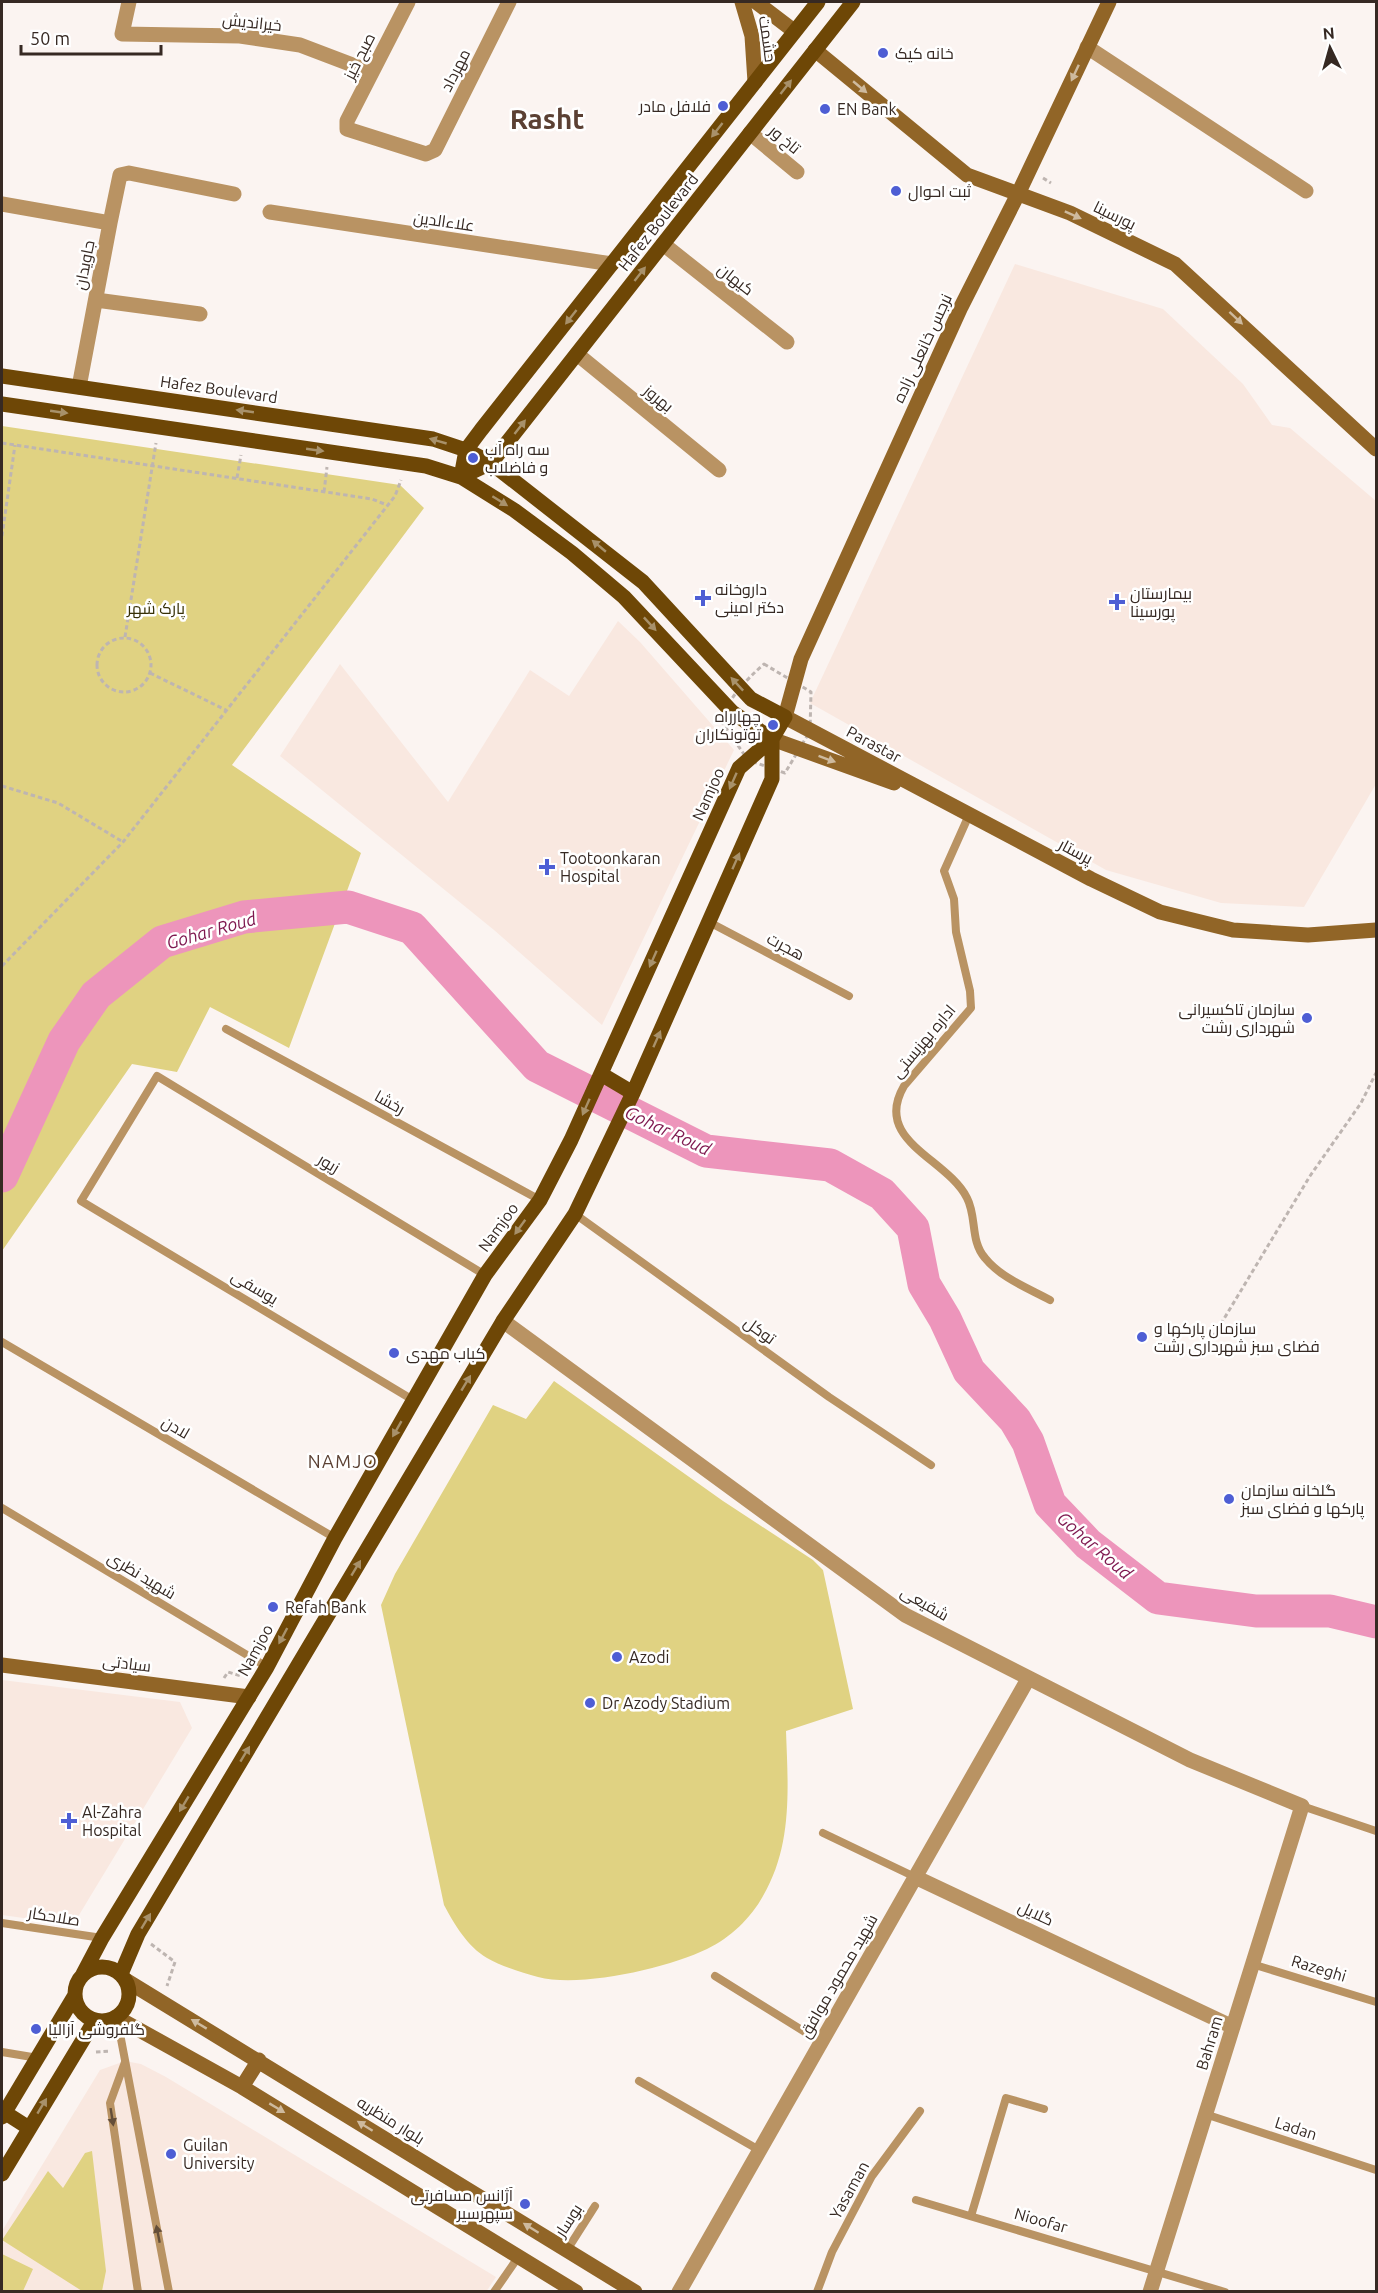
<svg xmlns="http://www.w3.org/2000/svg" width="1378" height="2293" viewBox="0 0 1378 2293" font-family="Ubuntu,Cairo,sans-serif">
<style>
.built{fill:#f9e8e0}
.green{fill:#e0d282}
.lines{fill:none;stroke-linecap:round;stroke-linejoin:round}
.river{stroke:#ed95bb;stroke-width:33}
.path{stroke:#beb5b1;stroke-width:3;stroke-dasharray:4.5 3;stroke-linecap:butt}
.lane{stroke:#b99363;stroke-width:8}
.street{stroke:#b99363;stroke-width:15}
.secondary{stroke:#916527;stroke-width:15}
.primary{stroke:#6e4706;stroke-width:15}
.oneway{fill:#ceba9e}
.oneway2{fill:#a8916a}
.oneway3{fill:#644e39}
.poi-dot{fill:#4e5ed4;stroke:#fff;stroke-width:2}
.labels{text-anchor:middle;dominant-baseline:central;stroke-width:5;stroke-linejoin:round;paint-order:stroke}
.street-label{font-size:16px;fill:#362923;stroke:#fff}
.poi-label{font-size:16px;fill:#362923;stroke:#fff;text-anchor:start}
.park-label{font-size:16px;fill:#373006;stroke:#fff}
.water-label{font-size:18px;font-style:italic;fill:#7e184f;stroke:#fff}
.neighbourhood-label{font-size:18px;letter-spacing:1.5px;fill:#5b4033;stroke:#fff}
.town-label{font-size:28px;font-weight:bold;fill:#5b4033;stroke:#fff}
</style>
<rect width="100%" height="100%" fill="#fbf4f1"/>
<!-- built -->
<path class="built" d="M1015,264L1163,309L1243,384L1272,425L1290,428L1376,501V784L1304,907L1221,903L1106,870L810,703Z
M618,621L640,642L734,750L602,1025L494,930L280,756L340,664L448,802L530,670L569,696Z
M2,1680L180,1702L192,1728L73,1925L2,1915Z
M125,2061L141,2064L166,2077L496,2277L486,2292L2,2291V2231L100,2070Z"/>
<!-- green -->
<path class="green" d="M2,426L400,485L424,508L232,765L361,853L289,1048L210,1007L177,1072L132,1064L2,1251Z
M554,1381L723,1501L813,1560L823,1570L853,1709L786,1731C788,1787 793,1845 763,1896C751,1918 730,1938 707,1949C668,1968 581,1988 538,1977C522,1973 501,1966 487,1958C468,1947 454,1924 444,1905L381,1605L395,1574L493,1405L526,1419Z
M92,2151L106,2271L102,2291H82L2,2240L48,2171L63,2188L85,2153Z
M2,2254L33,2269L23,2291H2Z"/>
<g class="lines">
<!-- river -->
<path class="river" d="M2,1176L64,1041L96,995L162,942L244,917L348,907L412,928L537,1066L706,1151L830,1165L882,1194L913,1228L924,1284L945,1319L969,1371L1015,1420L1028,1442L1050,1504L1088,1544L1158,1598L1256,1611H1330L1376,1622"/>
<!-- path -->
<path class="path" d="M1043,178L1051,183
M2,443L372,499L387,505
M237,478L241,455
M324,492L327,467
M2,536L15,445
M125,637L156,443
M97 665a27 27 0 1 1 54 0a27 27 0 1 1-54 0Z
M764,664L811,692L810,731L785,773L748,760L721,721C730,696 744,682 764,664Z
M150,673L226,710
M2,786L58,803L123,842
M2,966L123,842L395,496L401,480
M1213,1337L1310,1176L1361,1103L1376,1073
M224,1678L228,1672L241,1676
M151,1944L175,1962L167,1986
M96,2052L110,2051"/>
<!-- lane -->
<path class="lane" d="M969,815L944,871L954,899L956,932L970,991L971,1008L904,1086C872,1141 947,1158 967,1198C977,1217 970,1241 985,1258C1001,1278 1028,1288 1050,1300
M709,922L849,996
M226,1029L540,1200
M575,1214L829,1397L931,1465
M2,1342L335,1538
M413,1400L81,1201L157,1076L485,1275
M2,1508L267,1667
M1302,1806L1376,1831
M823,1833L915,1877
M2,1923L102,1938
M1252,1964L1376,2002
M715,1976L821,2042
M117,2018L169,2292
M2,2052L38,2058
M125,2062L110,2103L138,2292
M639,2081L759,2150
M1205,2114L1376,2170
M916,2200L1225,2292
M971,2216L1006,2098L1044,2109
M567,2250L595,2206
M494,2292L519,2256
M817,2292L832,2252L872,2176L920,2111"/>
<!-- street -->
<path class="street" d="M129,2L122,34L240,36L300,45L371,72
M408,2L347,121V129L426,154L435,150L509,2
M1087,47L1306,191
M750,133L797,172
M2,204L110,223L79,387
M270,212L612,264
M110,223L120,175L129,173L234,194
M663,244L787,342
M96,300L200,314
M577,354L719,470
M503,1321L905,1615L1190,1760L1302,1806L1150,2292
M915,1877L1233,2027
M679,2292L1028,1679"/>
<!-- secondary -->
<path class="secondary" d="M742,2L752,36L755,82
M756,2L794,31
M1109,2L1018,194L961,307L801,659L785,717L1091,879L1160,912L1233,930L1308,935L1376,930
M815,50L967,175L1070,213L1175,264L1376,449
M772,739L894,783
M2,1665L249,1697
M127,1981L635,2292
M116,2017L242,2087L576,2292
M242,2087L259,2060"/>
<!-- primary -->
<path class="primary" d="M2,376L433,439L466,450L491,463L643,582L751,699L785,717L772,739L739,768L571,1140L540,1200L485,1275L335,1538L267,1667L102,1938L83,1974
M2,404L426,466L461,477L514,510L572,553L624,597L732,712L772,739
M461,477L491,463L853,2
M461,477L466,450L481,430L818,2
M601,1074L633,1093
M75 1994a27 27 0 1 1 54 0a27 27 0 1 1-54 0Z
M121,1974L138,1934L503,1321L575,1214L633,1093L772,779V739
M4,2112L29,2128
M2,2117L75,1995
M2,2174L95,2020"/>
</g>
<!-- one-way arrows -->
<defs><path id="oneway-solid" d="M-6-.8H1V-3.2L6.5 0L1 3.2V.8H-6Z" transform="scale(1.5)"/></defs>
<g class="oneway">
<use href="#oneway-solid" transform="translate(1075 73) rotate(115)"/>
<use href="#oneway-solid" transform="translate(860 87) rotate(40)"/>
<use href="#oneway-solid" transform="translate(1073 215) rotate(24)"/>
<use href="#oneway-solid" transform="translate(1236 318) rotate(43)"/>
<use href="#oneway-solid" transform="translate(827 759) rotate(20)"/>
<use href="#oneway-solid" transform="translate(199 2024) rotate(-149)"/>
<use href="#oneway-solid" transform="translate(277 2108) rotate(31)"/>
<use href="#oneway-solid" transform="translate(365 2126) rotate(-148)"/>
<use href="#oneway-solid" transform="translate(531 2228) rotate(-148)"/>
</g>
<g class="oneway2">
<use href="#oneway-solid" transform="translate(786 87) rotate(-52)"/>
<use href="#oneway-solid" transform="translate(717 130) rotate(128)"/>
<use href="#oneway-solid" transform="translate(640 274) rotate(-52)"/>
<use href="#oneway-solid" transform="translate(571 317) rotate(128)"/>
<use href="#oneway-solid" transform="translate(245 411) rotate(-172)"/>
<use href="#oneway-solid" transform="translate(59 412) rotate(8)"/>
<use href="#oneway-solid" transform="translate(520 427) rotate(-52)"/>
<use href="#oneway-solid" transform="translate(438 441) rotate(-164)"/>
<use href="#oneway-solid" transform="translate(315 450) rotate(8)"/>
<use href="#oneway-solid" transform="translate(500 501) rotate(32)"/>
<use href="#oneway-solid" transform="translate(599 546) rotate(-140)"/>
<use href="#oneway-solid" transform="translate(650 624) rotate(47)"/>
<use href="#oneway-solid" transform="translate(737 684) rotate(-133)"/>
<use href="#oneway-solid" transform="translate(733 781) rotate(114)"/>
<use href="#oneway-solid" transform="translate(736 861) rotate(-66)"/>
<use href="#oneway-solid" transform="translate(653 959) rotate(114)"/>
<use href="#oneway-solid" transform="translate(657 1039) rotate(-66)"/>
<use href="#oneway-solid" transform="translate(586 1107) rotate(114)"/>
<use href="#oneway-solid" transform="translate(520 1227) rotate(126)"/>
<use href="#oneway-solid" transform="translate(466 1383) rotate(-59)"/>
<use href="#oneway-solid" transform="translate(397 1429) rotate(120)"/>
<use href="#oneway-solid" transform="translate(356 1568) rotate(-59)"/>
<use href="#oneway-solid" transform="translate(283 1636) rotate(118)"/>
<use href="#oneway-solid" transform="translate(245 1754) rotate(-59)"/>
<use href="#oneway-solid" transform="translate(184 1804) rotate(121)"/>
<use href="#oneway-solid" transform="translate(146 1921) rotate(-59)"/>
<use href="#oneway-solid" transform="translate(42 2106) rotate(-59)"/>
</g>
<g class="oneway3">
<use href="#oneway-solid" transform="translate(112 2117) rotate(81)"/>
<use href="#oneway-solid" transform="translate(158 2234) rotate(-101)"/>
</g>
<!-- markers -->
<g class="poi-dot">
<circle cx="883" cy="53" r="6"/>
<circle cx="723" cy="106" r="6"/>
<circle cx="825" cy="109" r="6"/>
<circle cx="896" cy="191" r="6"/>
<circle cx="473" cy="458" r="6"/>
<path d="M700 589h6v6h6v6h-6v6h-6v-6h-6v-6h6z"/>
<path d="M1114 593h6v6h6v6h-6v6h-6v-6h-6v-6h6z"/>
<circle cx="773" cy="725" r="6"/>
<path d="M544 858h6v6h6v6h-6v6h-6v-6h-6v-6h6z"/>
<circle cx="1307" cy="1018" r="6"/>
<circle cx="1142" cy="1337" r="6"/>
<circle cx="394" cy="1353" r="6"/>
<circle cx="1229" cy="1499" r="6"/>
<circle cx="273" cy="1607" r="6"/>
<circle cx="617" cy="1657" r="6"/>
<circle cx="590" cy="1703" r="6"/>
<path d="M66 1812h6v6h6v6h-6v6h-6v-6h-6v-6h6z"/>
<circle cx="36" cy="2029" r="6"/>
<circle cx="171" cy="2154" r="6"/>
<circle cx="525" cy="2204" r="6"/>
</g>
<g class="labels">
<!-- street labels -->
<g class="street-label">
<text transform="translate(252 22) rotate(6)">خیراندیش</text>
<text transform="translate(768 39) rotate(82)">حشمت</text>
<text transform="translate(359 56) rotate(-63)">صبح خیز</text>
<text transform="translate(455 70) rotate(-63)">مهرداد</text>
<text transform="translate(785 139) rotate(40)">تاخ ور</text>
<text transform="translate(1115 215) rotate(26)">پورسینا</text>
<text transform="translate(444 221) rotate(8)">علاءالدین</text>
<text transform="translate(658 222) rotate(-52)">Hafez Boulevard</text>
<text transform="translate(84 265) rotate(-79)">جاویدان</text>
<text transform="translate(736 279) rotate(38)">کیهان</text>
<text transform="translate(922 348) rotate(-65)">نرجس خانعلی زاده</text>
<text transform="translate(219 389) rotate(8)">Hafez Boulevard</text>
<text transform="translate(659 398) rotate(39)">بهروز</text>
<text transform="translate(874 744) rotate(28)">Parastar</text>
<text transform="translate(708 794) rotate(-66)">Namjoo</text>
<text transform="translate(1076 851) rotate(28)">پرستار</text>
<text transform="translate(786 946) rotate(28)">هجرت</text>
<text transform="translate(923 1041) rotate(-50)">اداره بهزیستی</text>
<text transform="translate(390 1102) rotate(29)">رخشا</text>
<text transform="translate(329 1163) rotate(31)">زیور</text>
<text transform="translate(498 1227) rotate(-54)">Namjoo</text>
<text transform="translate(255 1287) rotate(31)">یوسفی</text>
<text transform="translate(760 1330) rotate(36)">توکل</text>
<text transform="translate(176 1427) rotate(30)">لادن</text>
<text transform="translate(142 1575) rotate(31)">شهید نظری</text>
<text transform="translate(925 1603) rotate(30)">شفیعی</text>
<text transform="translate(255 1650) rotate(-61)">Namjoo</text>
<text transform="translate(127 1663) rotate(7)">سیادتی</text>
<text transform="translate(1036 1913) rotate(25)">گلایل</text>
<text transform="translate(54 1916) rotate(9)">صلاحکار</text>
<text transform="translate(1319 1968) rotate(17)">Razeghi</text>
<text transform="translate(838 1976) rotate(-60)">شهید محمود موافق</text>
<text transform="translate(1209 2043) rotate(-73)">Bahram</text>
<text transform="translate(391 2120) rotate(32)">بلوار منظریه</text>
<text transform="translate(1296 2128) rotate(18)">Ladan</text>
<text transform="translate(849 2190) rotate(-61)">Yasaman</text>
<text transform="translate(568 2220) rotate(-57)">بوسار</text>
<text transform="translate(1041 2220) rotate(16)">Nioofar</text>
</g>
<!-- poi labels -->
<g class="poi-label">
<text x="895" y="53">خانه کیک</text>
<text x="711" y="106" text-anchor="end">فلافل مادر</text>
<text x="837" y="109">EN Bank</text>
<text x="908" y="191">ثبت احوال</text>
<text x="485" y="449">سه راه آب<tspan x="485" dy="18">و فاضلاب</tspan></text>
<text x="715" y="589">داروخانه<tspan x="715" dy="18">دکتر امینی</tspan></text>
<text x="1130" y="593">بیمارستان<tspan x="1130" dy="18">پورسینا</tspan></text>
<text x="761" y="716" text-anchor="end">چهارراه<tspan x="761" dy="18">توتونکاران</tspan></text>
<text x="560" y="858">Tootoonkaran<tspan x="560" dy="18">Hospital</tspan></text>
<text x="1295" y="1009" text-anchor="end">سازمان تاکسیرانی<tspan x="1295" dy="18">شهرداری رشت</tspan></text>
<text x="1154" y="1328">سازمان پارکها و<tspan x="1154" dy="18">فضای سبز شهرداری رشت</tspan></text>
<text x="406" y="1353">کباب مهدی</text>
<text x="1241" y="1490">گلخانه سازمان<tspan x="1241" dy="18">پارکها و فضای سبز</tspan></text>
<text x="285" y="1607">Refah Bank</text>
<text x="629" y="1657">Azodi</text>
<text x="602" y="1703">Dr Azody Stadium</text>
<text x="82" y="1812">Al-Zahra<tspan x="82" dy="18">Hospital</tspan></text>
<text x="48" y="2029">گلفروشی آزالیا</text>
<text x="183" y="2145">Guilan<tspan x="183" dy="18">University</tspan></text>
<text x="513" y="2195" text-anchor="end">آژانس مسافرتی<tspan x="513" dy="18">سپهرسیر</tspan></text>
</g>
<!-- park labels -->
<g class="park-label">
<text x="156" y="608">پارک شهر</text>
</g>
<!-- water labels -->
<g class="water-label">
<text transform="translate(211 930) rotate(-16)">Gohar Roud</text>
<text transform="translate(668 1130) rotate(25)">Gohar Roud</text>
<text transform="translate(1095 1545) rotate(41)">Gohar Roud</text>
</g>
<!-- neighbourhood labels -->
<g class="neighbourhood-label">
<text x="343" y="1461">NAMJO</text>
</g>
<!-- town labels -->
<g class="town-label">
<text x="547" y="118">Rasht</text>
</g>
</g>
<!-- border -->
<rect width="1378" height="2293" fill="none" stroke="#362923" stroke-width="6"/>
<!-- north arrow -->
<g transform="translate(1330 48) rotate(355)" stroke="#ffffff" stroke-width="4.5" paint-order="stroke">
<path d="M0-4.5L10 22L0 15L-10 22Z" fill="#362923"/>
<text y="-9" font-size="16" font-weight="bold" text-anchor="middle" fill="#362923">N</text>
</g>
<!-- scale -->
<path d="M21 45v9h140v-9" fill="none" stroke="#362923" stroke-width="3"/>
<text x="30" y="45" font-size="18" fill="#362923" stroke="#ffffff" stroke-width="4.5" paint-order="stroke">50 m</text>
</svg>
